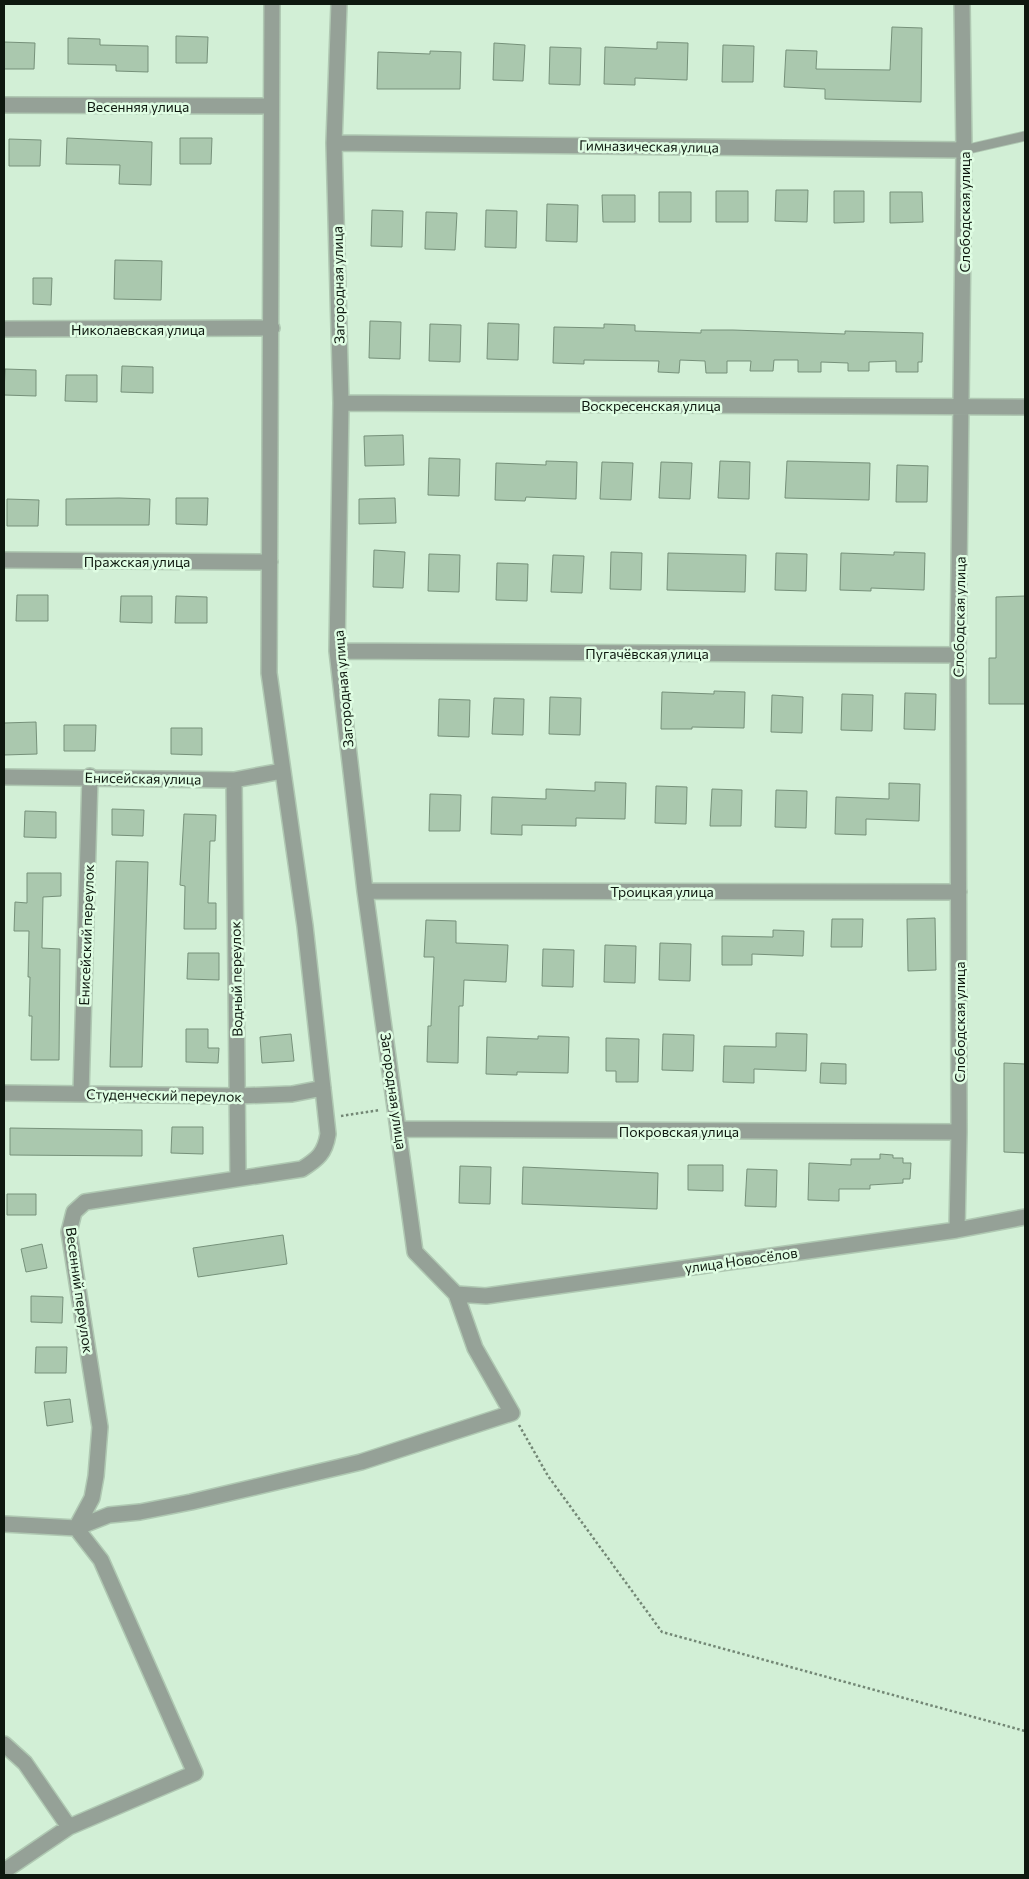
<svg xmlns="http://www.w3.org/2000/svg" width="1029" height="1879" viewBox="0 0 1029 1879" font-family="Commissioner,sans-serif">
<style>
.building{fill:#aac8ae;stroke:#76917a}
.lines{fill:none;stroke-linecap:round;stroke-linejoin:round}
.service-casing{stroke:#afc8b2;stroke-width:11}
.minor-casing{stroke:#afc8b2;stroke-width:18}
.path{stroke:#738775;stroke-width:2.5;stroke-dasharray:2.5 2.5;stroke-linecap:butt}
.service{stroke:#95a197;stroke-width:9}
.minor{stroke:#95a197;stroke-width:15}
.labels{text-anchor:middle;dominant-baseline:central;stroke-width:5;stroke-linejoin:round;paint-order:stroke}
.street-label{font-size:14px;fill:#0e180f;stroke:#dffde3}
</style>
<rect width="100%" height="100%" fill="#d2efd6"/>
<!-- building -->
<path class="building" d="M892,27L922,28L921,102L825,99V89L784,87L786,50L817,51L816,69L890,70Z
M176,36L208,37L207,63H176Z
M68,38L100,39V45L148,46V72L116,71V65L68,64Z
M4,42L35,43L34,69H4Z
M657,42L688,43L687,80L635,78V85L604,84L605,47L657,49Z
M494,43L525,45L523,81L493,80Z
M723,45L754,46L753,82H722Z
M550,47L581,48L580,85L549,84Z
M430,51L461,52L460,89H377L378,52L430,54Z
M67,138L152,142L151,185L119,184L120,165L66,164Z
M180,138H212L211,164H180Z
M9,139L41,140L40,166H9Z
M776,190H808L807,222L775,221Z
M716,191H748V222H716Z
M834,191H864V222L834,223Z
M659,192H691V222H659Z
M890,192H922L923,222L890,223Z
M602,195H635V222H603Z
M547,204L578,205L577,242L546,241Z
M372,210L403,211L402,247L371,246Z
M486,210L517,211L516,248L485,247Z
M426,212L457,213L455,250L425,249Z
M115,260L162,261L161,300L114,299Z
M33,278H52L51,305L33,304Z
M370,321L401,322L400,359L369,358Z
M488,323L519,324L518,360L487,359Z
M430,324L461,325L460,362L429,361Z
M604,324L635,325V331L701,333V330H733L845,334V331L923,333L922,362H918V372H896V361L869,362V371H848V363L821,362V372H798V360H774L773,371H750L751,361H727V373H706L705,361L680,360L679,373L658,372L659,361L584,360V364L553,363L554,327L604,328Z
M122,366L153,367V393L121,392Z
M5,369L36,370V396L4,395Z
M66,375H97V402L65,401Z
M403,435L404,465L365,466L364,436Z
M429,458L460,459L459,496L428,495Z
M546,461L577,462L576,499L526,497L525,501L495,500L496,463L546,465Z
M720,461L750,462L749,499L718,498Z
M787,461L870,463L869,500L785,498Z
M602,462L633,463L631,500L600,499Z
M661,462L692,463L690,499L659,498Z
M897,465L928,466L927,502H896Z
M119,498L150,499L149,525H66V499Z
M176,498H208L207,525L176,524Z
M395,498L396,523L359,524V499Z
M7,499L39,500L38,526H7Z
M374,550L405,552L403,588L373,587Z
M611,552L642,553L641,590L610,589Z
M894,552L925,553L924,590L871,588V591L840,590L841,553L894,555Z
M668,553L746,555L745,592L667,590Z
M776,553L807,554L806,591L775,590Z
M429,554L460,555L459,592L428,591Z
M553,555L584,556L582,593L551,592Z
M497,563L528,564L527,601L496,600Z
M17,595H48V621H16Z
M121,596H152V623L120,622Z
M176,596L207,597V623H175Z
M1025,596V704H989V658H996V597Z
M714,691L745,692L744,728L692,727V729H661L662,692L714,694Z
M905,693L936,694L935,730L904,729Z
M842,694L873,695L872,731L841,730Z
M772,695L803,697L802,733L771,732Z
M550,697L581,698L580,735L549,734Z
M494,698L524,699L523,735L492,734Z
M439,699L470,700L469,737L438,736Z
M36,722L37,754L4,755V723Z
M64,725H96L95,751H64Z
M171,728H202V755L171,754Z
M595,782L626,783L625,819L576,818V826L522,825V835L491,834L492,797L546,799V789L595,791Z
M889,783L920,784L919,821L866,819V835L835,834L836,797L889,799Z
M656,786L687,787L686,824L655,823Z
M712,789L742,790L741,826H710Z
M776,790L807,791L806,828L775,827Z
M430,794L461,795L460,831H429Z
M112,809L144,810L143,836L112,835Z
M25,811L56,812V838L24,837Z
M184,814L216,815L215,841H210L208,903H216V929H184L185,886L180,885Z
M116,861L148,862L142,1067H110Z
M27,873H61V896L43,897L42,948L60,949L59,1060H31L32,1016H29L30,977H28L29,931H14L15,902L27,903Z
M935,918L936,970L908,971L907,919Z
M832,919H863L862,947H831Z
M426,920L456,921V943L508,945L506,982L464,980L463,1006H459L458,1063L427,1062L428,1026H431L434,957H424Z
M773,930L804,931L803,956L752,954V965H722V936L773,937Z
M660,943L691,944L690,981L659,980Z
M605,945L636,946L635,983L604,982Z
M543,949L574,950L573,987L542,986Z
M188,953H219V980L187,979Z
M186,1029H208V1048H219L218,1063L186,1062Z
M776,1033L807,1034L806,1071L754,1069V1083L723,1082L724,1046L776,1047Z
M291,1034L294,1061L262,1063L260,1037Z
M663,1034L694,1035L693,1071L662,1070Z
M538,1036L569,1037L568,1073L517,1072V1075L486,1074L487,1037L538,1039Z
M606,1038L639,1039L638,1082H616V1071H606Z
M821,1063L846,1064V1084L820,1083Z
M1004,1063L1025,1064V1153L1004,1152Z
M172,1127H203V1154L171,1153Z
M10,1128L142,1130V1156L10,1155Z
M880,1154L893,1155V1158H903V1163H911L910,1179H903V1183L870,1185V1189H839V1201L808,1200L809,1163L851,1165V1159H880Z
M688,1165H723V1191L688,1190Z
M460,1166L491,1167L490,1204L459,1203Z
M523,1167L658,1173L657,1209L522,1204Z
M747,1169L777,1170L776,1207L745,1206Z
M7,1194H36V1215H7Z
M283,1235L287,1264L198,1277L193,1248Z
M42,1244L47,1268L26,1272L21,1249Z
M31,1296L63,1297L62,1323L31,1322Z
M36,1347H67L66,1373H35Z
M70,1399L73,1422L47,1426L44,1402Z"/>
<g class="lines">
<defs>
<path id="service" d="M964,150L1025,136"/>
<path id="minor" d="M4,105L271,106
M334,143L964,150
M4,329L272,328
M341,403L1025,407
M4,560L270,562
M337,651L958,655
M4,777L234,780L282,771
M234,780L238,1178
M365,891L959,892
M4,1093L237,1096L292,1094L323,1088
M81,1094L90,776
M400,1129L959,1132
M957,1230L959,1132L958,655L964,150L962,4
M456,1294L486,1296L957,1230L1025,1217
M4,1524L76,1528L109,1515L140,1512L191,1502L361,1462L512,1413L475,1348L456,1294L415,1252L365,891L337,651L341,403L334,143L339,4
M76,1528L92,1498L96,1476L100,1427L69,1232L74,1212L85,1202L302,1169C318,1159 325,1153 328,1134L305,926L269,673L272,4
M4,1744L25,1763L69,1827
M4,1871L69,1827L195,1773L101,1560L76,1528"/>
</defs>
<!-- service casing -->
<use href="#service" class="service-casing"/>
<!-- minor casing -->
<use href="#minor" class="minor-casing"/>
<!-- path -->
<path class="path" d="M341,1116L380,1110
M519,1425L548,1476L662,1632L1025,1731"/>
<!-- service -->
<use href="#service" class="service"/>
<!-- minor -->
<use href="#minor" class="minor"/>
</g>
<g class="labels">
<!-- street labels -->
<g class="street-label">
<text x="138" y="106">Весенняя улица</text>
<text transform="translate(649 146) rotate(1)">Гимназическая улица</text>
<text transform="translate(964 212) rotate(-90)">Слободская улица</text>
<text transform="translate(338 285) rotate(-91)">Загородная улица</text>
<text x="138" y="329">Николаевская улица</text>
<text x="651" y="405">Воскресенская улица</text>
<text x="137" y="561">Пражская улица</text>
<text transform="translate(959 617) rotate(-89)">Слободская улица</text>
<text x="647" y="653">Пугачёвская улица</text>
<text transform="translate(343 689) rotate(-95)">Загородная улица</text>
<text transform="translate(143 778) rotate(1)">Енисейская улица</text>
<text x="662" y="891">Троицкая улица</text>
<text transform="translate(86 935) rotate(-88)">Енисейский переулок</text>
<text transform="translate(236 979) rotate(-91)">Водный переулок</text>
<text transform="translate(959 1022) rotate(-90)">Слободская улица</text>
<text transform="translate(394 1091) rotate(82)">Загородная улица</text>
<text transform="translate(164 1095) rotate(1)">Студенческий переулок</text>
<text x="679" y="1131">Покровская улица</text>
<text transform="translate(741 1260) rotate(-8)">улица Новосёлов</text>
<text transform="translate(80 1290) rotate(82)">Весенний переулок</text>
</g>
</g>
<!-- border -->
<rect width="1029" height="1879" fill="none" stroke="#0e180f" stroke-width="10"/>
</svg>
